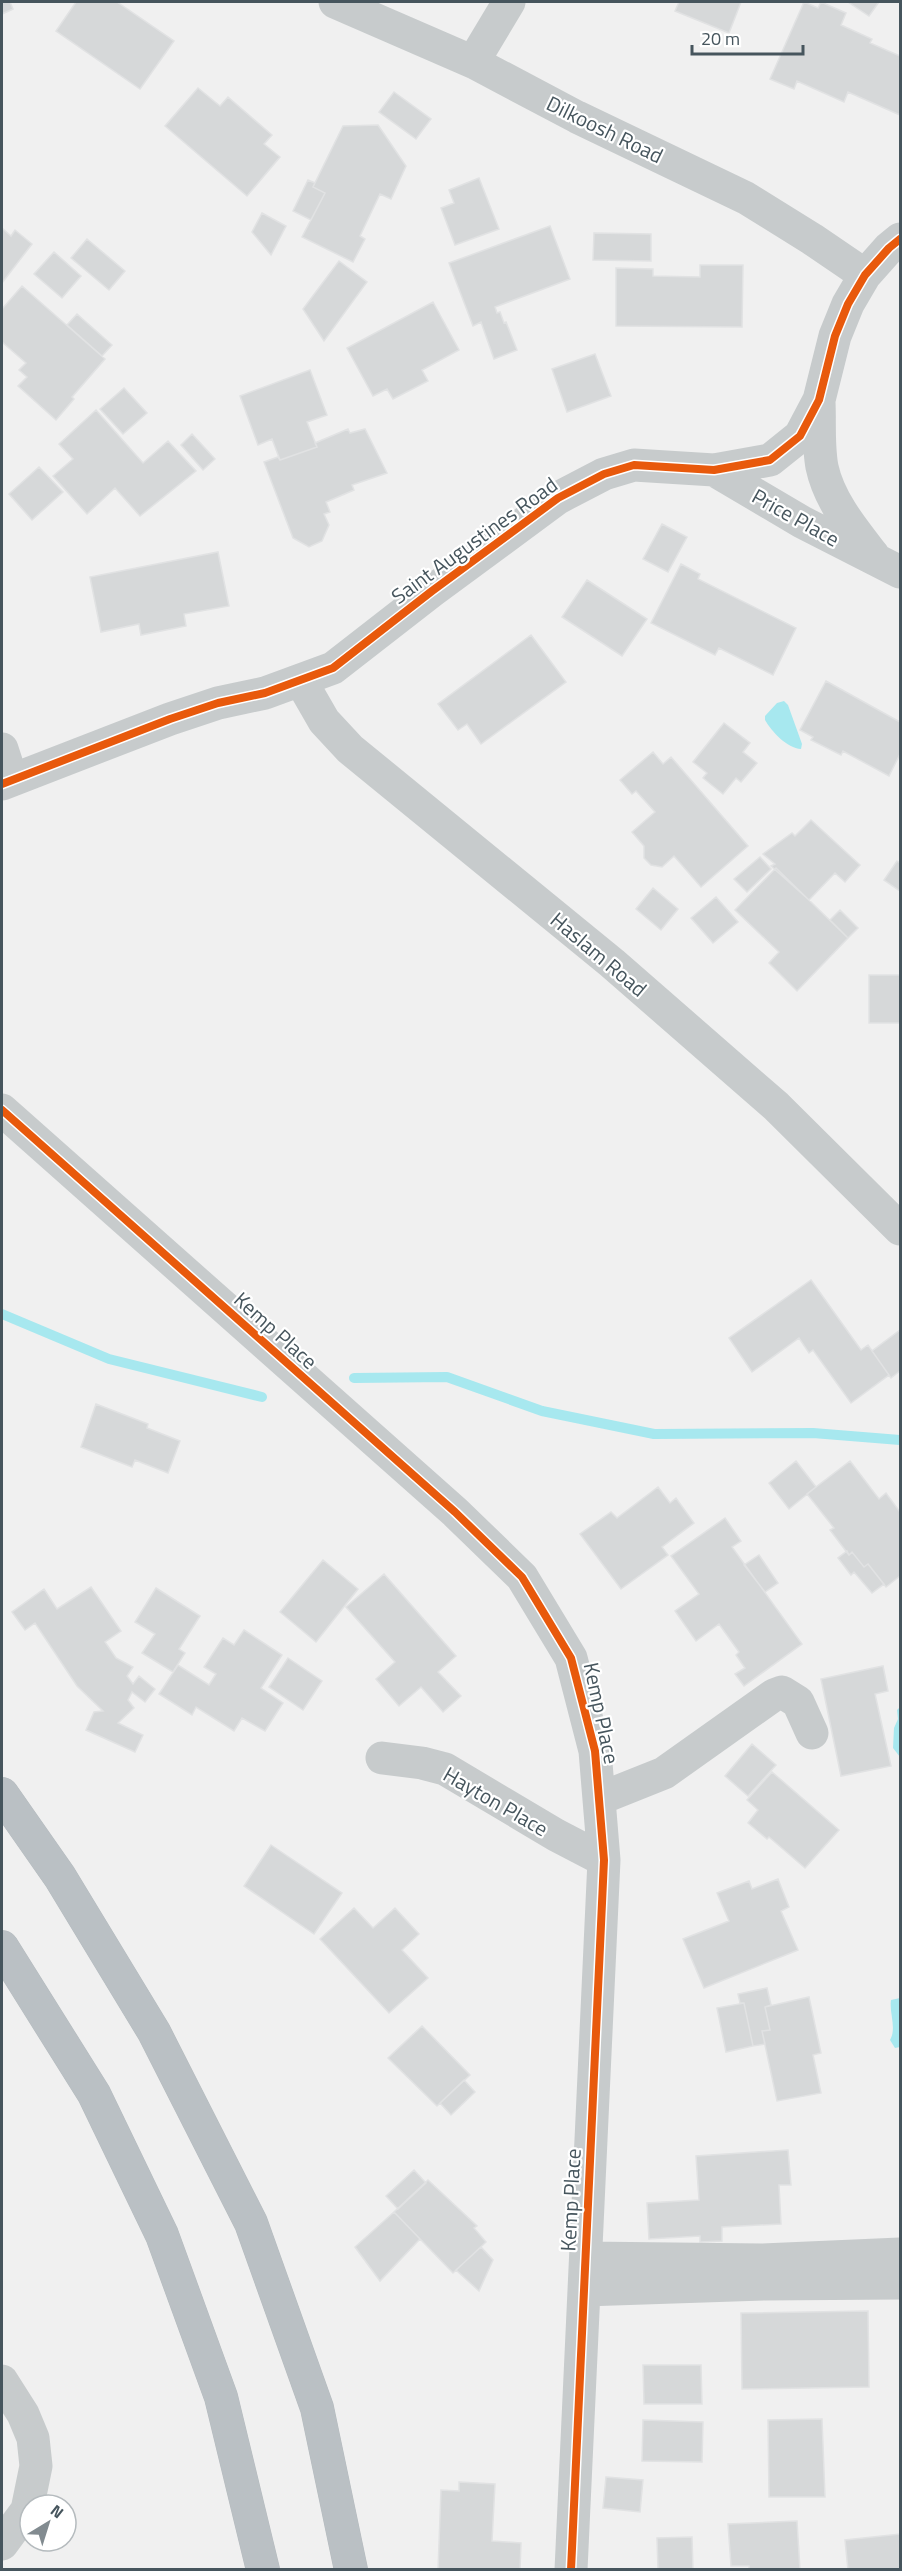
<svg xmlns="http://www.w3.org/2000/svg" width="902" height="2571" viewBox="0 0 902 2571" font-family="'Titillium Web',sans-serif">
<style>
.water{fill:#a7e8ef}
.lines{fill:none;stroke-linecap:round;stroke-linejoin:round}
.stream{stroke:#a7e8ef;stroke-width:10}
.building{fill:#d6d8d9;stroke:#e1e2e3;stroke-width:1.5}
.highway-casing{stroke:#b5bbbf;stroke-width:34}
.minor{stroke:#c7cbcc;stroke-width:33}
.highway{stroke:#bac0c4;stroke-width:33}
.cycleway-casing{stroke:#fff;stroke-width:11}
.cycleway{stroke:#e8590c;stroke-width:8}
.labels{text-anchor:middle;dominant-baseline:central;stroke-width:4.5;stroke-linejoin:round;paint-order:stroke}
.street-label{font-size:21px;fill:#46555d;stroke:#fff}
</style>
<rect width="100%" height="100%" fill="#f0f0f0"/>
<!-- water -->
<path class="water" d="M784,701L788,705L802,744L801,749C787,748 772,732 765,720V716L777,703Z
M900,1707V1757L893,1748L894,1728L898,1719L897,1710Z
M900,1998V2047L895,2048L890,2040C897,2028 889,2013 891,2000Z"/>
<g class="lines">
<!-- stream -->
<path class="stream" d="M2,1314L109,1359L262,1397
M354,1378L447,1377L542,1411L654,1434L813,1433L900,1440"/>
</g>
<!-- building -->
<path class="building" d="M2,2H10L13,9L2,14Z
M76,2H117L174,41L140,89L56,31Z
M679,2H741L729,33L675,11Z
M804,2L818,8L821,2L846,13L841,25L872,39L870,43L900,56V115L848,92L844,102L797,81L794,89L770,79Z
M848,2H879L869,16Z
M198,88L220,106L228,97L272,135L264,144L280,157L247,196L165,126Z
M394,92L431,119L416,139L379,112Z
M378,125L406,166L391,199L380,194L360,236L365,239L353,262L302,237L325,193L313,187L343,126Z
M479,178L499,229L455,245L441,208L454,203L449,190Z
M308,180L315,183L313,187L325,193L311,220L293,211Z
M262,213L286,226L271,255L252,232Z
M550,226L570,279L495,307L497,313L500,312L504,323L506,322L517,350L494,359L481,322L473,326L449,263Z
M2,228L11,236L15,230L32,244L2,283Z
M594,233L651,234V261L593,260Z
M87,239L125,271L109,290L71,258Z
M54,252L81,276L62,298L34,274Z
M339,261L367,282L324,341L303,309Z
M700,265H743L742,327L616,326V268L653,269V276L700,277Z
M22,286L105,359L72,397L74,399L56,420L18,386L27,377L19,370L26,363L2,342V309Z
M433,302L459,350L422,370L428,381L393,399L387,389L373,396L347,348Z
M77,314L112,345L102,356L67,325Z
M595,354L611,396L567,412L552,369Z
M310,370L327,415L307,422L317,447L280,460L272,439L258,445L240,396Z
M124,388L147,413L123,434L100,409Z
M96,410L143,463L168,441L196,471L140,516L115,488L87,514L53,476L73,459L59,444Z
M348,429L350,433L365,429L387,473L352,485L354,490L326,502L330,512L324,514L329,525L322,541L309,547L293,538L264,462L278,457L280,460L317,447L315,443Z
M192,434L215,459L203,470L181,445Z
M39,467L63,492L32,520L9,494Z
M662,524L687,537L668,572L643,559Z
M218,552L229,606L184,614L186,626L141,635L139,624L101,632L90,577Z
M681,564L700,574L698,579L796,628L773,675L719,648L715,655L651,623Z
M587,580L647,619L622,656L562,617Z
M531,635L566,682L481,744L467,724L458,730L438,704Z
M826,681L900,722V754L889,776L843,751L841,755L811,740L813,737L800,730Z
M724,723L750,743L743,752L757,763L741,782L736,778L723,794L703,778L707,773L693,762Z
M653,752L663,764L671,757L748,846L701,887L674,856L662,867L651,865L644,858V846L632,832L655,812L636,791L632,794L620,780Z
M811,820L860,865L845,882L835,873L809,900L771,866L775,864L763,854L792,833L795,836Z
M760,857L771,869L747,892L734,879Z
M897,861L900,863V891L884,880Z
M776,868L848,938L797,991L769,963L779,952L735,910Z
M653,888L678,909L661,930L636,909Z
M716,897L738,922L713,943L691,918Z
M840,910L858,928L848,938L830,920Z
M869,975H900V1023H869Z
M811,1280L861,1350L868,1345L889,1375L851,1403L813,1350L809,1353L799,1338L752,1372L729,1338Z
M900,1330V1371L891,1378L872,1351Z
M96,1404L148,1424L147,1428L180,1441L168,1473L135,1460L132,1467L81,1447Z
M796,1461L816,1487L789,1509L769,1483Z
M850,1461L879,1499L886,1493L900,1512V1576L886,1587L868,1564L864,1567L852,1552L849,1555L830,1530L834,1528L807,1494Z
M658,1487L670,1503L676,1498L694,1523L662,1547L668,1555L621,1589L580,1534L611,1512L617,1518Z
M725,1518L741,1541L732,1547L802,1644L744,1686L735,1674L745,1668L736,1655L739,1652L719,1624L696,1641L675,1611L699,1594L671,1556Z
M847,1551L849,1555L852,1552L864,1567L868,1564L884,1584L872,1593L854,1572L851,1575L838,1558Z
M759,1555L778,1583L765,1592L744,1565Z
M323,1560L358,1589L316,1642L280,1612Z
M384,1574L456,1656L438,1672L461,1696L443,1712L421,1687L399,1706L376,1679L395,1662L346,1607Z
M91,1587L121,1631L105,1642L116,1658L133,1667L127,1676L133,1684L139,1676L155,1689L145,1702L132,1692L128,1700L134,1708L118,1723L143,1735L135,1752L86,1730L94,1712L103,1711L77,1686L35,1623L25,1630L12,1612L44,1589L57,1609Z
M156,1588L200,1616L179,1649L185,1653L173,1672L142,1653L155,1634L135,1622Z
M244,1630L282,1655L261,1688L283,1703L265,1731L242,1718L234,1731L196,1707L192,1715L159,1694L178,1665L209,1685L216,1674L204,1667L223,1638L234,1645Z
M288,1658L322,1681L303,1710L269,1687Z
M883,1666L888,1691L875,1694L891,1766L841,1776L821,1679Z
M752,1744L776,1765L748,1796L725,1776Z
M772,1772L839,1830L805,1868L769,1837L767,1839L748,1823L758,1810L747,1800Z
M271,1845L342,1893L314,1934L244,1886Z
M778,1879L789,1907L781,1911L798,1950L704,1988L683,1939L729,1921L717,1893L749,1881L752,1889Z
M354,1908L373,1928L395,1908L419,1934L402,1950L428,1978L389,2013L320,1939Z
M767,1988L771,2005L765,2007L770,2030L762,2031L765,2044L753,2046L744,2003H740L738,1994Z
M809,1997L821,2053L813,2055L821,2093L777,2101L762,2031L770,2030L765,2007Z
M744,2003L753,2046L726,2052L717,2008Z
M422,2026L470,2075L437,2106L388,2058Z
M464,2080L475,2092L451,2115L440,2103Z
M788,2150L791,2185H779L781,2224L722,2227V2241L700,2242V2236L649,2239L647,2203L699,2200L696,2156Z
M414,2170L426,2183L398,2209L386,2196Z
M428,2180L477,2226L474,2228L486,2242L453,2273L394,2212Z
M394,2212L420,2239L380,2281L355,2247Z
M481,2247L493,2260L479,2291L456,2270Z
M868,2311L869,2387L742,2389L741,2313Z
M643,2365H701L702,2404H644Z
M822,2419L825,2497H769L768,2420Z
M643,2420L703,2422L702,2462L642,2461Z
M606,2477L643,2480L640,2512L603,2508Z
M459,2482L495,2484L492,2541L521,2543L520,2570H438L441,2490L459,2491Z
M797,2521L800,2570H749V2566H731L728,2524Z
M900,2534V2570H848L845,2540Z
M692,2537L693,2570H658L657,2538Z"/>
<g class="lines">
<defs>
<path id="highway" d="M2,1794L60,1877L154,2032L251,2223L317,2408L351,2570
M2,1947L94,2094L162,2235L221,2397L263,2570"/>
</defs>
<!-- highway casing -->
<use href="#highway" class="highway-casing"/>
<!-- minor -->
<path class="minor" d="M335,2L473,62L577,117L746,198L812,239L865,275
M473,62L509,2
M819,402C820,423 818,446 822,467C829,500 852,528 873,555
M714,470L802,522L900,572
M301,681L324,721L350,749L612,963L776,1106L900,1229
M2,749L12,780
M2,784L170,719L218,703L265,693L333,668L432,591L558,498L604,474L634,465L714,470L770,460L800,436L819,400L835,336L848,304L865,275L889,248L900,239
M2,1110L455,1512L522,1577L571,1658L595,1751L604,1860L571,2570
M382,1758L422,1763L445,1769L556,1835L604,1860
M599,1799L664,1773L774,1695L782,1692L798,1702L812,1733
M586,2258L762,2260L900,2254
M584,2290L764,2284L900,2283
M2,2381L23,2414L33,2438L36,2466L27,2510L2,2544"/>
<!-- highway -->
<use href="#highway" class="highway"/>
<defs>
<path id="cycleway" d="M2,784L170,719L218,703L265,693L333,668L432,591L558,498L604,474L634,465L714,470L770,460L800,436L819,400L835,336L848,304L865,275L889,248L900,239
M2,1110L455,1512L522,1577L571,1658L595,1751L604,1860L571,2570"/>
</defs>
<!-- cycleway casing -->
<use href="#cycleway" class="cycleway-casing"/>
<!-- cycleway -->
<use href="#cycleway" class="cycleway"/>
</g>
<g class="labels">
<!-- street labels -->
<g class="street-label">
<text transform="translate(605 129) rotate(26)">Dilkoosh Road</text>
<text transform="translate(796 517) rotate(29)">Price Place</text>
<text transform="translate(474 540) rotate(-36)">Saint Augustines Road</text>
<text transform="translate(599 954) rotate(40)">Haslam Road</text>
<text transform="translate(276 1330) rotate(42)">Kemp Place</text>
<text transform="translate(602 1713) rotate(78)">Kemp Place</text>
<text transform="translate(496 1801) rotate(30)">Hayton Place</text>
<text transform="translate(570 2200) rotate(-87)">Kemp Place</text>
</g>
</g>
<!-- border -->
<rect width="902" height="2571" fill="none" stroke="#46555d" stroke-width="6"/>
<!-- north arrow -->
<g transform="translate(48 2523) rotate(38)"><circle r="28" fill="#ffffff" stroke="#b5bbbe" stroke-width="1.5"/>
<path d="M0-4.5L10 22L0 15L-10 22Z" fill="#828b90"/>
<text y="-9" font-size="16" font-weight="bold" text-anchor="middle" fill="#46555d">N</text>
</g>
<!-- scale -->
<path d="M692 45v9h111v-9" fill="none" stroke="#46555d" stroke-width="3"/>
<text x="701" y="45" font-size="18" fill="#46555d" stroke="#ffffff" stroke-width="4.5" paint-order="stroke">20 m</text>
</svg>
